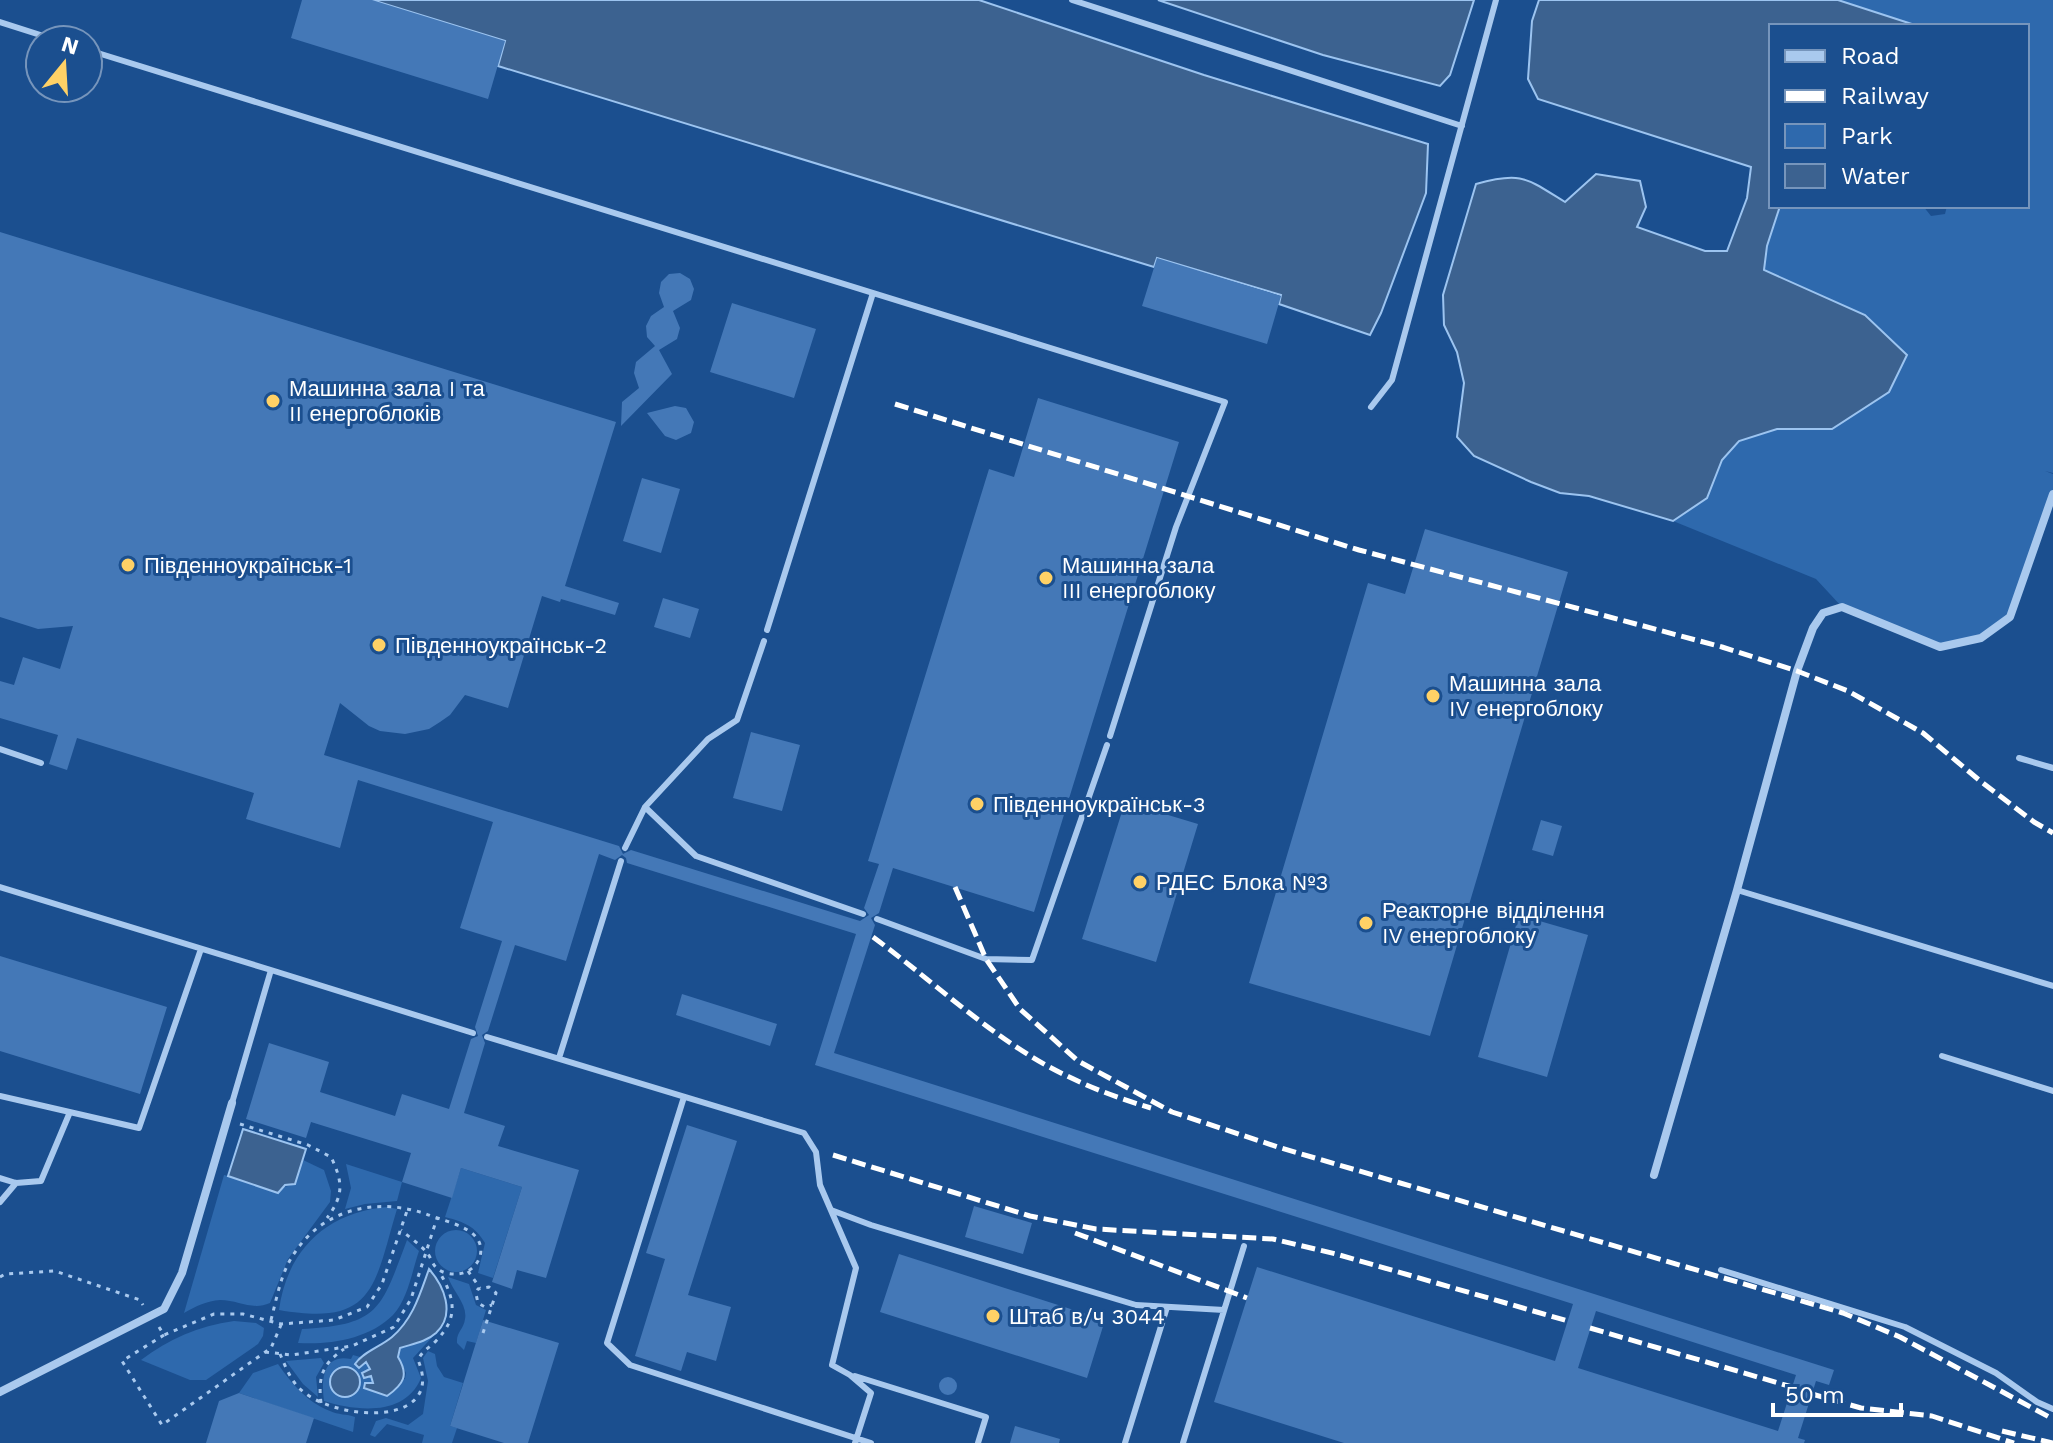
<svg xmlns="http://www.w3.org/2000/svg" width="2053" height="1443" viewBox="0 0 2053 1443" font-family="'Work Sans',sans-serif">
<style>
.green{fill:#2e69ad}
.water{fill:#3c6290;stroke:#9cc4f0;stroke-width:2}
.building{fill:#4478b7;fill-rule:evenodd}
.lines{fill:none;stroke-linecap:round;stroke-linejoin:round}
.path{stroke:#a9c9ee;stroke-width:3;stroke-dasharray:4 6;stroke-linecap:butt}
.lane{stroke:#a9c9ee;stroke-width:6}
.street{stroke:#a9c9ee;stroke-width:8}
.rail{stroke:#fff;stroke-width:5;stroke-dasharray:14 6;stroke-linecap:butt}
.poi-dot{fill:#ffd166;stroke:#1b4f8f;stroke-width:3}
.labels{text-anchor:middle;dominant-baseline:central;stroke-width:6;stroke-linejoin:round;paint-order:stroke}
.poi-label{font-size:22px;fill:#fff;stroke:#1b4f8f;text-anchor:start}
</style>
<rect width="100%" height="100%" fill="#1b4f8f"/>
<!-- green -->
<path class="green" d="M1838,0H2053V473L2045,471L2053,474V494L2010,617L1981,638L1940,647L1842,607L1816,579L1673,521L1707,498L1722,460L1739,441L1777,429H1832L1889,392L1907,355L1865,315L1764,270L1767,246L1780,206H1923L1931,216L1945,214L1947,206H2027V26H1918Z
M303,1160L324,1170L331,1191L330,1202L288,1259L270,1303C252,1311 239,1300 220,1300C207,1301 196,1306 184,1313L224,1175L281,1188L295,1184Z
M346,1164L402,1182L397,1201L365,1204L345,1209L351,1188Z
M461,1168L522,1187L493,1278L478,1273L485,1243C475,1226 464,1222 445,1217Z
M387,1207L397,1209C374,1286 375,1327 279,1310C287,1250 327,1212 387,1207Z
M435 1251a21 21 0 1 1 42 0a21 21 0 1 1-42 0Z
M407,1240L419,1251C412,1271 408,1299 393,1315C369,1339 330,1345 298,1343L302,1329C380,1325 381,1309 407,1240Z
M448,1277L469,1284L476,1305L486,1310L476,1343L467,1341L464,1350L457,1343C456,1332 464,1329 465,1319C468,1305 452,1290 448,1277Z
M234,1321L256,1323L264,1328L263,1336L258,1344L206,1380H190L141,1360C169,1339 198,1326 234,1321Z
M437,1332L413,1358L421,1378C405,1417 356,1411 324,1401C321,1380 323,1353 351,1359L353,1355L360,1357L355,1364L359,1368L366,1361L370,1369L363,1373L371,1375L373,1384L364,1388L405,1379L406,1373L398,1357L400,1348L425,1340Z
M428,1351L435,1354L437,1366L444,1377L463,1383L450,1426L457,1428L452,1443H422L424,1435L387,1424L375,1437L370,1435L376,1421L386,1418L408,1425L423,1414L428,1381L423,1358Z
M321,1358L324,1363L316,1377L318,1397L303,1384L286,1361Z
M278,1364C292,1384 307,1402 330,1411C338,1415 347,1414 355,1417L353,1432L239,1393L253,1373Z"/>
<!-- water -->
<path class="water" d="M372,0H979L1204,75L1428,144L1426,193L1381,313L1370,335L1279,304L1281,295L1157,258L1154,267L498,66L505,41Z
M1158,0H1474L1450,75L1440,86L1323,55Z
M1539,0H1838L1918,26H1771V206H1780L1767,246L1764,270L1865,315L1907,355L1889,392L1832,429H1777L1739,441L1722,460L1707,498L1673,521L1589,496L1560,493L1531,482L1474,456L1457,437L1464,383L1457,352L1444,325L1443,295L1476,184C1521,171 1526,178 1565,202L1596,174L1640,181L1646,207L1637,227L1705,251H1727L1747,198L1751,167L1538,99L1528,79L1532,21Z
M243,1129L306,1149L295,1184L285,1185L278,1193L228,1176Z
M429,1269C444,1286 456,1314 436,1333C426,1342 412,1344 400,1348L398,1357C409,1375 404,1384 387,1396L364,1388L365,1383H373L371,1376L364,1378L362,1373L370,1369L366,1362L359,1368L355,1364C363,1352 380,1347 392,1337C413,1319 420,1294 429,1269Z
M330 1382a15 15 0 1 1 30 0a15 15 0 1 1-30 0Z"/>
<!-- building -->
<path class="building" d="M302,0H372L505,41L488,99L291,38Z
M0,232L616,422L565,586L619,603L615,615L561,599L560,602L542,596L508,708L465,695L450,715L440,722L429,729L405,734L380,731L369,726L340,703L324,755L619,846L623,854L631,850L860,921L869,915L864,908L879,864L868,861L989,469L1014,477L1038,398L1179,442L1034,912L893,868L879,913L871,918L875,925L834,1053L1834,1370L1829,1385L1816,1381L1798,1438L1805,1440L1804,1443H1344L1214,1402L1257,1267L1555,1361L1573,1304L815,1065L856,934L627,863L626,858L622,855L615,860L599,854L566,961L515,945L488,1031L482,1035L485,1043L464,1113L505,1126L498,1146L579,1170L546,1278L517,1270L512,1289L492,1282L522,1187L461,1168L452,1198L402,1182L411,1153L311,1122L306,1138L246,1119L269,1043L329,1062L320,1092L395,1116L402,1094L449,1109L471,1039L478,1036L475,1027L502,941L460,928L493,822L358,780L340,848L246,819L254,793L77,738L67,770L49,764L58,735L0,718V681L14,685L23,657L60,669L73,626L38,629L0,617ZM1596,1311L1796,1375L1778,1431L1578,1368Z
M1157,258L1281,296L1267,344L1142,306Z
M680,273L690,279L694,289L691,300L673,311L680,328L677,339L659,350L672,374L621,426L622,402L639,388L634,373L636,362L655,346L647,337L646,326L651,316L664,307L659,293L661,282L669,274Z
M732,303L816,329L794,398L710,372Z
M675,406L686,408L694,422L691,433L676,440L665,436L647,413Z
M642,478L680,489L661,553L623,541Z
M1425,529L1568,572L1430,1036L1249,983L1368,583L1405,594Z
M663,598L699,609L690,638L654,627Z
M751,732L800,745L782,811L733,798Z
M1125,802L1198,824L1156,962L1082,939Z
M1541,820L1562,826L1553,856L1532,850Z
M1519,915L1588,935L1547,1077L1478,1057Z
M0,956L167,1007L140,1094L0,1051Z
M682,994L777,1024L770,1046L676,1015Z
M687,1125L737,1141L688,1295L731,1307L716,1361L687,1352L681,1371L635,1356L665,1259L646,1253Z
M974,1206L1032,1223L1023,1254L965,1237Z
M899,1254L1105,1320L1087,1378L880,1312Z
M483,1320L559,1343L528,1443H504L450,1426Z
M939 1386a9 9 0 1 1 18 0a9 9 0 1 1-18 0Z
M239,1393L314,1418L306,1443H206L219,1401Z
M1015,1426L1060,1439L1059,1443H1010Z"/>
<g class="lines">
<!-- path -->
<path class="path" d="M240,1124L308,1145L331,1157C343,1182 344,1195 327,1218
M468,1271L480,1288
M0,1277L5,1274L55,1271L140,1300L143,1305
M271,1320C276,1301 280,1279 289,1262C317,1210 374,1196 426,1214C441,1220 466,1225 476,1237C489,1253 474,1275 455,1274C450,1274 442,1273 438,1269C433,1266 431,1258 428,1254C421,1245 409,1237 401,1230
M159,1327L164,1335L214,1314H243L281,1324L334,1320L367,1307L382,1284L408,1208
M483,1333L496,1293L489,1287L478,1289L476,1294L478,1303L485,1307L492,1305
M164,1335L122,1361L162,1425L271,1348L281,1325
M265,1352L292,1355L352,1346L394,1327L411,1299L437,1218
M280,1354C285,1365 289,1377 298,1387C331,1422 447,1429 418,1360C422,1351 429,1348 436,1341C459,1317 455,1299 439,1271
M321,1403C318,1377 322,1364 344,1349"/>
<!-- lane -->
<path class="lane" d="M1072,0L1462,126
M0,22L56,40
M88,50L1225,402L1176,527L1110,736
M1371,407L1392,380L1496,0
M767,630L873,293
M0,749L41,763
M2019,758L2053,768
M645,807L696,856L863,914
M625,848L645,807L708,739L737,720L764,641
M0,887L271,970L232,1103
M1737,890L2053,986
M877,919L986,959L1032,960L1107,745
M271,970L473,1033
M487,1037L804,1133L816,1152L820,1185L856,1268L832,1365L850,1375L871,1393L855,1443
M1942,1056L2053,1091
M559,1058L621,861
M0,1096L139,1128L201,949
M684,1097L607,1343L630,1365L871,1443
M0,1178L16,1183L41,1181L70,1112
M0,1202L16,1183
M831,1210L871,1225L1136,1305L1224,1310
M1721,1270L1905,1327L1996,1373L2037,1402L2053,1409
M855,1376L986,1417L978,1443
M1125,1443L1167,1307
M1183,1443L1244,1246"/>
<!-- street -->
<path class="street" d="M1654,1175L1737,890L1797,671L1813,628L1823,613L1842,607L1940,647L1981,638L2010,617L2053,494
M0,1392L164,1309L182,1273L232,1103"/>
<!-- rail -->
<path class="rail" d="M895,404L1359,550L1722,647L1797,671L1848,691L1923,733L1979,780L2034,822L2053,833
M955,887L986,959L1020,1009L1078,1061L1172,1112L1281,1148L1843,1313L1900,1337L2053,1419
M873,937C926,976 975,1022 1032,1057C1068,1079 1110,1096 1151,1108
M833,1155L1030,1216L1096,1229L1273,1239L1336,1254L1568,1321
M1075,1233L1247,1298
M1590,1328L1792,1387
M1812,1394L1861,1408L1932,1416L2014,1443
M2002,1431L2053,1443"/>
</g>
<!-- markers -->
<g class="poi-dot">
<circle cx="273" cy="401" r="8"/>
<circle cx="128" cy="565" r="8"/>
<circle cx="1046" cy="578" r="8"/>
<circle cx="379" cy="645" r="8"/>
<circle cx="1433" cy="696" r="8"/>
<circle cx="977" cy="804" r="8"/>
<circle cx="1140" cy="882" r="8"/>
<circle cx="1366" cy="923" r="8"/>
<circle cx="993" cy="1316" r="8"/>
</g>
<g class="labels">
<!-- poi labels -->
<g class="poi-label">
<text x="289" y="388">Машинна зала I та<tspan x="289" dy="25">II енергоблоків</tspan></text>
<text x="144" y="565">Південноукраїнськ-1</text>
<text x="1062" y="565">Машинна зала<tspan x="1062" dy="25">III енергоблоку</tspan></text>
<text x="395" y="645">Південноукраїнськ-2</text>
<text x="1449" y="683">Машинна зала<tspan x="1449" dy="25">IV енергоблоку</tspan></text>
<text x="993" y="804">Південноукраїнськ-3</text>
<text x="1156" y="882">РДЕС Блока №3</text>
<text x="1382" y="910">Реакторне відділення<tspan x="1382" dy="25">IV енергоблоку</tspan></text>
<text x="1009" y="1316">Штаб в/ч 3044</text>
</g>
</g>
<!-- legend -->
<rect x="1769" y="24" width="260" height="184" fill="#1b4f8f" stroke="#7695bc" stroke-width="2"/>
<rect x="1785" y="50" width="40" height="12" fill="#a9c9ee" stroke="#7695bc" stroke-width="2"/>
<text x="1841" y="64" font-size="24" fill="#ffffff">Road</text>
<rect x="1785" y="90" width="40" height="12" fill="#ffffff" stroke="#7695bc" stroke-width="2"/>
<text x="1841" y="104" font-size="24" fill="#ffffff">Railway</text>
<rect x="1785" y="124" width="40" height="24" fill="#2e69ad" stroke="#7695bc" stroke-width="2"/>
<text x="1841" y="144" font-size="24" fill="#ffffff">Park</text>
<rect x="1785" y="164" width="40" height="24" fill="#3c6290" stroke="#7695bc" stroke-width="2"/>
<text x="1841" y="184" font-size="24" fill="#ffffff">Water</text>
<!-- north arrow -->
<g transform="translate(64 64) rotate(18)"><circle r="38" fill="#1b4f8f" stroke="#7695bc" stroke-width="2"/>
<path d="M0-6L14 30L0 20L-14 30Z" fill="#ffd166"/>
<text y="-12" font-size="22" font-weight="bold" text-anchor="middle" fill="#ffffff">N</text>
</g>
<!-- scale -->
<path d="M1773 1403v12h128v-12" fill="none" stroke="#ffffff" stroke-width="4"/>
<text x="1785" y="1403" font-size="24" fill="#ffffff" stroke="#1b4f8f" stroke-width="6" paint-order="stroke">50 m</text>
</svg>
